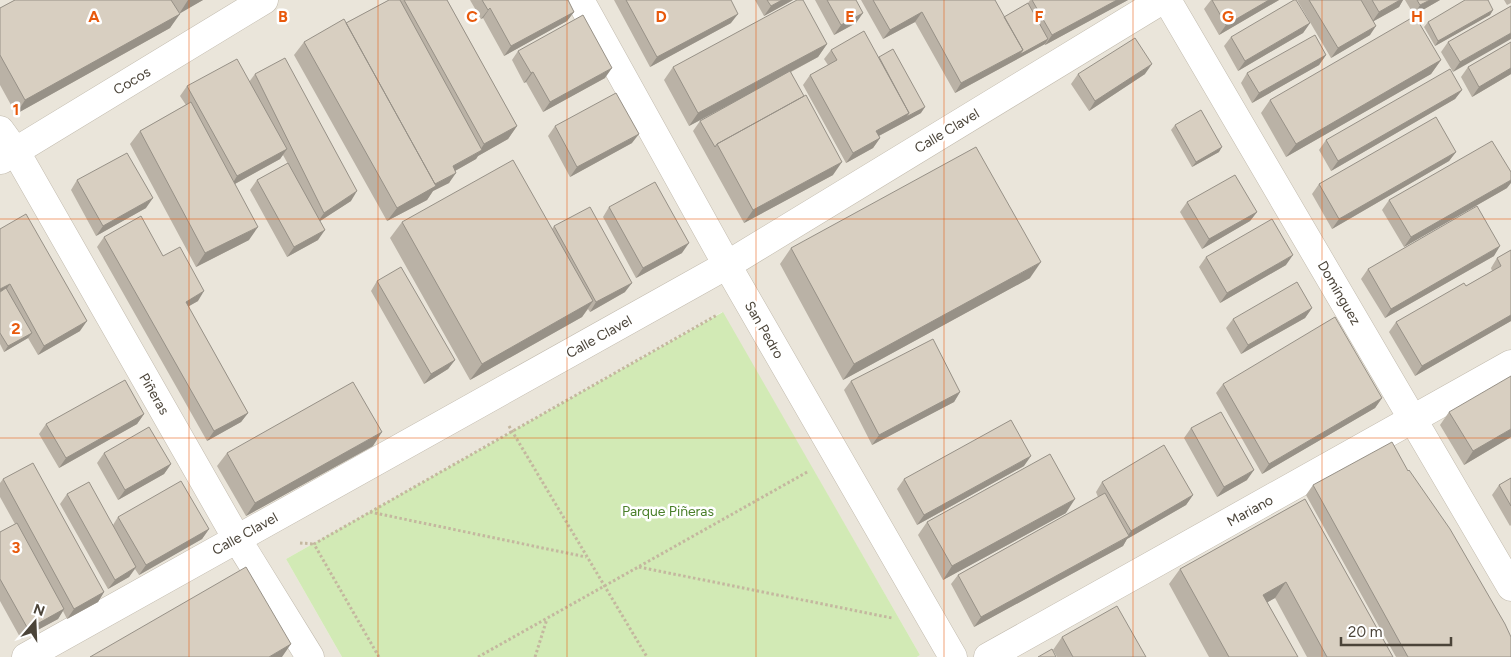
<svg xmlns="http://www.w3.org/2000/svg" width="1511" height="657" viewBox="0 0 1511 657" font-family="Figtree,sans-serif">
<style>
.residential{fill:#eae5da}
.green{fill:#d2eab5}
.lines{fill:none;stroke-linecap:round;stroke-linejoin:round}
.minor-casing{stroke:#c2bbae;stroke-width:29}
.path{stroke:#c4b79f;stroke-width:3;stroke-dasharray:2.5 2.5;stroke-linecap:butt}
.minor{stroke:#fff;stroke-width:28}
.wall{fill:#bab2a6}
.shaded-wall{fill:#979187}
.building{fill:#d8cfc1;stroke:#979187}
.grid{fill:none;stroke:#e8590c;stroke-width:1;stroke-opacity:0.55}
.labels{text-anchor:middle;dominant-baseline:central;stroke-width:5;stroke-linejoin:round;paint-order:stroke}
.street-label{font-size:14px;fill:#4b4439;stroke:#fff}
.park-label{font-size:14px;fill:#4a7f2a;stroke:#fff}
.grid-label{font-size:16px;text-anchor:middle;font-weight:bold;fill:#e8590c;stroke:#fff;stroke-width:5;stroke-linejoin:round;paint-order:stroke}
</style>
<rect width="100%" height="100%" fill="#f6f3ec"/>
<!-- residential -->
<path class="residential" d="M0,0H1511V657H917L920,655L722,312L286,559L342,657H0Z"/>
<!-- green -->
<path class="green" d="M723,312L920,655L917,657H342L286,559Z"/>
<g class="lines">
<defs>
<path id="minor" d="M580,0L727,265L953,657
M1167,0L1511,587
M0,130L16,152L237,539L310,657
M1,160L264,0
M26,657L727,265L1162,0
M988,657L1511,364"/>
</defs>
<!-- minor casing -->
<use href="#minor" class="minor-casing"/>
<!-- path -->
<path class="path" d="M509,426L647,657
M370,512L586,557
M300,543L314,544
M639,567L892,618
M379,657L314,544L717,315
M478,657L809,471
M535,657L547,619"/>
<!-- minor -->
<use href="#minor" class="minor"/>
</g>
<!-- wall -->
<path class="wall" d="M15,0H203L179,13L170,28L16,114L0,85V8Z
M389,0H447L517,126L508,139L478,156L476,159L455,171L449,183L433,191L427,200L387,221L294,55L304,42L346,23Z
M470,0H568L574,12L567,21L504,56L483,18L481,19Z
M614,0H731V23L650,67Z
M755,0H793L764,16Z
M815,0H856V23L834,35Z
M861,0H995L1004,17L1028,3L1030,0H1128L1045,45V44L955,93L915,22L883,39Z
M1211,0H1279L1219,35L1204,9Z
M1297,0H1403L1399,7L1374,21L1370,35L1331,58Z
M1405,0H1440L1414,15Z
M1504,0H1511V3L1507,5Z
M1511,6L1453,72L1441,52L1448,42Z
M1493,10L1490,15L1435,46L1424,27L1428,22Z
M1310,23L1303,33L1238,71L1224,46L1231,37Z
M1511,42V74L1472,97L1461,77L1468,67Z
M827,44L818,57L791,72L833,175L744,223L693,131L700,121L732,103L689,126L664,80L673,67Z
M831,50L879,57L921,113L879,136L880,138L873,148L846,163L803,85L810,75L828,65L824,59Z
M518,51L605,78L543,112L526,82L524,83L512,60Z
M1326,55L1319,65L1252,103L1241,83L1247,73Z
M1441,60L1431,74L1286,157L1261,113L1270,100Z
M255,74L351,201L320,221L318,240L287,257L250,190L257,180L288,164L283,155L280,159L235,184L249,240L196,267L130,144L140,131L186,105L180,96L187,86L249,82Z
M1078,74H1145L1089,111L1071,84Z
M1462,90L1455,99L1331,171L1319,150L1326,140Z
M1175,125L1219,152L1192,167L1171,130Z
M555,126L632,143L570,177L548,136Z
M1456,152L1449,161L1332,229L1312,194L1319,184Z
M77,180L146,208L96,236L71,190Z
M1507,188L1404,247L1382,210L1389,200Z
M1187,202L1257,212L1250,221L1202,249L1180,212Z
M609,207L682,253L636,278L603,217Z
M402,222L552,229L554,226L625,292L590,312L588,309L582,317L470,380L390,238Z
M0,229L80,331L38,355L28,338L4,352L0,344Z
M104,237L163,256L198,301L188,306L248,413L241,422L207,441L97,247Z
M791,248L1030,278L843,380L780,264Z
M1511,250V321L1415,376L1389,332L1396,322L1466,286L1492,271L1491,268L1497,258Z
M1494,256L1385,318L1361,279L1368,269Z
M1206,257L1286,265L1220,303L1199,267Z
M377,281L455,360L448,369L424,384L371,291Z
M1312,308L1305,318L1241,354L1226,328L1233,319Z
M851,381L960,392L954,402L872,445L844,390Z
M1223,384L1382,398L1375,408L1262,474L1216,393Z
M1449,412L1511,437L1464,465L1440,425Z
M144,414L137,424L59,468L39,434L46,424Z
M1191,428L1247,480L1217,497L1184,438Z
M373,446L246,516L217,466L227,453Z
M104,453L171,464L164,474L118,500L97,463Z
M1024,466L917,525L897,489L904,479Z
M1511,478V525L1510,526L1492,495L1499,485Z
M3,479L104,592L98,602L67,619L63,611L58,619L21,639L0,601V532L15,524L0,497V483Z
M1102,482L1193,495L1186,505L1127,539L1123,546L974,627L951,584L958,575L1098,497L1096,492Z
M1313,485L1511,657H1396L1306,495Z
M67,494L113,525L118,517L209,529L202,539L139,575L135,569L129,577L108,589L60,504Z
M1305,499L1393,657H1307L1275,598L1267,602L1298,657H1209L1169,584L1180,569Z
M1066,513L943,580L918,535L927,522Z
M1062,637L1146,657H1057L1053,650Z"/>
<!-- shaded-wall -->
<path class="shaded-wall" d="M188,0H203L179,14Z
M782,0H793L764,16L771,6Z
M1117,0H1128L1045,45L1052,35Z
M1269,0H1279L1219,35L1226,25Z
M1400,0H1403L1399,7L1372,22L1379,12Z
M1430,0H1440L1414,15L1420,5Z
M490,8L483,18L481,19L488,10Z
M1493,10L1490,15L1435,46L1438,41Z
M574,12L567,21L504,56L511,46Z
M922,12L915,22L883,39L890,30Z
M863,13L856,23L834,35L841,25Z
M180,14L170,28L16,114L25,100Z
M738,14L731,23L650,67L657,57Z
M1310,23L1303,33L1238,71L1245,61Z
M1376,26L1370,35L1331,58L1338,48Z
M1511,33V39L1453,72L1460,62Z
M1048,39L1045,44L955,93L961,83L1023,50Z
M827,44L818,57L689,126L698,113Z
M1326,55L1319,65L1252,103L1259,93Z
M1441,60L1431,74L1286,157L1296,144Z
M1152,64L1145,74L1089,111L1095,101Z
M612,68L605,78L543,112L550,102Z
M1511,68V74L1472,97L1479,87Z
M533,72L526,82L524,83L531,73Z
M1462,90L1455,99L1331,171L1338,161Z
M925,107L921,113L903,123L906,117Z
M909,113L903,123L869,141L876,131Z
M517,126L508,139L478,156L476,159L446,176L453,166L479,152L484,144Z
M639,134L632,143L570,177L577,167Z
M880,138L873,148L846,163L853,153Z
M1222,147L1219,152L1192,167L1196,162Z
M287,149L280,159L231,186L237,176Z
M1456,152L1449,161L1332,229L1339,219Z
M842,162L833,175L744,223L753,210Z
M456,173L449,183L433,191L427,200L387,221L397,208L432,186Z
M1511,180V183L1507,188L1404,247L1411,237Z
M357,191L351,201L317,223L324,213Z
M153,198L146,208L96,236L103,226Z
M1257,212L1250,221L1202,249L1209,239Z
M258,227L249,240L196,267L205,253Z
M325,230L318,240L287,257L294,247Z
M689,243L682,253L636,278L643,268Z
M1500,246L1494,256L1385,318L1391,309Z
M1293,255L1286,265L1220,303L1227,293Z
M1041,262L1030,278L843,380L854,364Z
M632,283L625,292L590,312L596,302Z
M10,284L3,294L0,295V289Z
M204,291L198,301L179,312L186,302Z
M593,301L582,317L470,380L482,364Z
M1312,308L1305,318L1241,354L1248,345Z
M1511,315V321L1415,376L1422,366Z
M87,321L80,331L38,355L44,346Z
M32,333L28,338L4,352L8,346Z
M455,360L448,369L424,384L431,374Z
M960,392L954,402L872,445L879,435Z
M1382,398L1375,408L1262,474L1269,464Z
M248,413L241,422L207,441L214,431Z
M144,414L137,424L59,468L66,458Z
M1511,429V437L1464,465L1473,451Z
M382,432L373,446L246,516L255,503Z
M1031,456L1024,466L917,525L924,515Z
M171,464L164,474L118,500L125,490Z
M1254,470L1247,480L1217,497L1224,487Z
M1193,495L1186,505L1127,539L1123,546L974,627L981,617L1126,538L1131,531Z
M1075,499L1066,513L943,580L952,566Z
M209,529L202,539L139,575L146,565Z
M136,567L129,577L108,589L115,580Z
M1286,582L1275,598L1252,611L1263,595Z
M104,592L98,602L67,619L74,609Z
M64,609L58,619L21,639L28,629Z
M291,644L282,657H269Z"/>
<!-- building -->
<path class="building" d="M15,0H171L180,14L25,100L0,55V8Z
M389,0H400L482,150L453,166L456,173L435,184L346,23Z
M404,0H447L517,126L484,144Z
M482,0H568L574,12L511,46L490,8L488,10Z
M626,0H731L738,14L657,57Z
M767,0H782L771,6Z
M797,0H803L827,44L698,113L673,67Z
M827,0H856L863,13L841,25Z
M873,0H995L1023,50L961,83L922,12L890,30Z
M1032,0H1117L1052,35Z
M1212,0H1269L1226,25Z
M1294,0H1296L1310,23L1245,61L1231,37Z
M1309,0H1361L1376,26L1338,48Z
M1372,0H1400L1379,12Z
M1417,0H1430L1420,5Z
M1465,0H1488L1493,10L1438,41L1428,22Z
M1028,3L1048,39L1019,55L1023,50L1004,17Z
M1511,6V33L1460,62L1448,42Z
M583,15L612,68L550,102L533,72L531,73L518,51Z
M1415,16L1441,60L1296,144L1270,100Z
M344,19L436,186L397,208L304,42Z
M864,31L909,113L876,131L880,138L853,153L810,75L837,60L831,50Z
M1315,35L1326,55L1259,93L1247,73Z
M1135,38L1152,64L1095,101L1078,74Z
M1511,42V68L1479,87L1468,67Z
M893,49L925,107L906,117L909,113L879,57Z
M285,58L357,191L324,213L255,74Z
M237,59L287,149L237,176L187,86Z
M1450,69L1462,90L1338,161L1326,140Z
M790,71L804,96L717,144L715,147L700,121Z
M616,93L639,134L577,167L555,126Z
M806,95L842,162L753,210L717,144Z
M191,102L258,227L205,253L140,131Z
M1201,110L1222,147L1196,162L1175,125Z
M1436,117L1456,152L1339,219L1319,184Z
M1492,141L1511,172V180L1411,237L1389,200Z
M976,147L1041,262L854,364L791,248Z
M127,153L153,198L103,226L77,180Z
M513,160L593,301L482,364L402,222Z
M288,163L325,230L294,247L257,180Z
M1235,175L1257,212L1209,239L1187,202Z
M655,182L689,243L643,268L609,207Z
M1477,206L1500,246L1391,309L1368,269Z
M590,207L632,283L596,302L554,226Z
M26,214L87,321L44,346L10,284L0,289V229Z
M141,216L163,256L180,247L204,291L186,302L248,413L214,431L104,237Z
M1272,219L1293,255L1227,293L1206,257Z
M1511,250V315L1422,366L1396,322L1464,283L1466,286L1501,266L1497,258Z
M401,267L455,360L431,374L377,281Z
M1297,282L1312,308L1248,345L1233,319Z
M6,288L32,333L8,346L0,333V292Z
M1335,317L1382,398L1269,464L1223,384Z
M933,339L960,392L879,435L851,381Z
M1511,376V429L1473,451L1449,412Z
M125,380L144,414L66,458L46,424Z
M353,382L382,432L255,503L227,453Z
M1221,412L1254,470L1224,487L1191,428Z
M1011,420L1031,456L924,515L904,479Z
M149,427L171,464L125,490L104,453Z
M1392,442L1408,471L1409,470L1450,529L1505,624L1511,637V657H1408L1313,485Z
M1164,445L1193,495L1131,531L1102,482Z
M1050,454L1075,499L952,566L927,522Z
M33,463L104,592L74,609L3,479Z
M1511,478V506L1499,485Z
M181,481L209,529L146,565L118,517Z
M89,482L136,567L115,580L67,494Z
M1105,493L1129,536L981,617L958,575Z
M1305,499L1393,657H1327L1286,582L1263,595L1298,657H1229L1180,569Z
M17,523L64,609L28,629L0,579V532Z
M246,567L291,644L269,657H90Z
M1117,606L1146,657H1073L1062,637Z
M1052,649L1056,657H1038Z"/>
<!-- grid -->
<path class="grid" d="M189,0V657M378,0V657M567,0V657M756,0V657M944,0V657M1133,0V657M1322,0V657M0,219H1511M0,438H1511"/>
<g class="labels">
<!-- street labels -->
<g class="street-label">
<text transform="translate(132 81) rotate(-31)">Cocos</text>
<text transform="translate(947 131) rotate(-31)">Calle Clavel</text>
<text transform="translate(1339 293) rotate(60)">Domínguez</text>
<text transform="translate(764 330) rotate(60)">San Pedro</text>
<text transform="translate(599 337) rotate(-29)">Calle Clavel</text>
<text transform="translate(154 394) rotate(60)">Piñeras</text>
<text transform="translate(1250 511) rotate(-29)">Mariano</text>
<text transform="translate(245 534) rotate(-29)">Calle Clavel</text>
</g>
<!-- park labels -->
<g class="park-label">
<text x="668" y="511">Parque Piñeras</text>
</g>
</g>
<g class="grid-label">
<text x="94" y="22">A</text>
<text x="283" y="22">B</text>
<text x="472" y="22">C</text>
<text x="661" y="22">D</text>
<text x="850" y="22">E</text>
<text x="1039" y="22">F</text>
<text x="1228" y="22">G</text>
<text x="1417" y="22">H</text>
<text x="16" y="115">1</text>
<text x="16" y="334">2</text>
<text x="16" y="553">3</text>
</g>
<!-- north arrow -->
<g transform="translate(35 622) rotate(19)" stroke="#ffffff" stroke-width="4" paint-order="stroke">
<path d="M0-4L9 19L0 12L-9 19Z" fill="#4b4439"/>
<text y="-8" font-size="14" font-weight="bold" text-anchor="middle" fill="#4b4439">N</text>
</g>
<!-- scale -->
<path d="M1341 637v8h110v-8" fill="none" stroke="#4b4439" stroke-width="2.5"/>
<text x="1348" y="637" font-size="15" fill="#4b4439" stroke="#ffffff" stroke-width="4" paint-order="stroke">20 m</text>
</svg>
